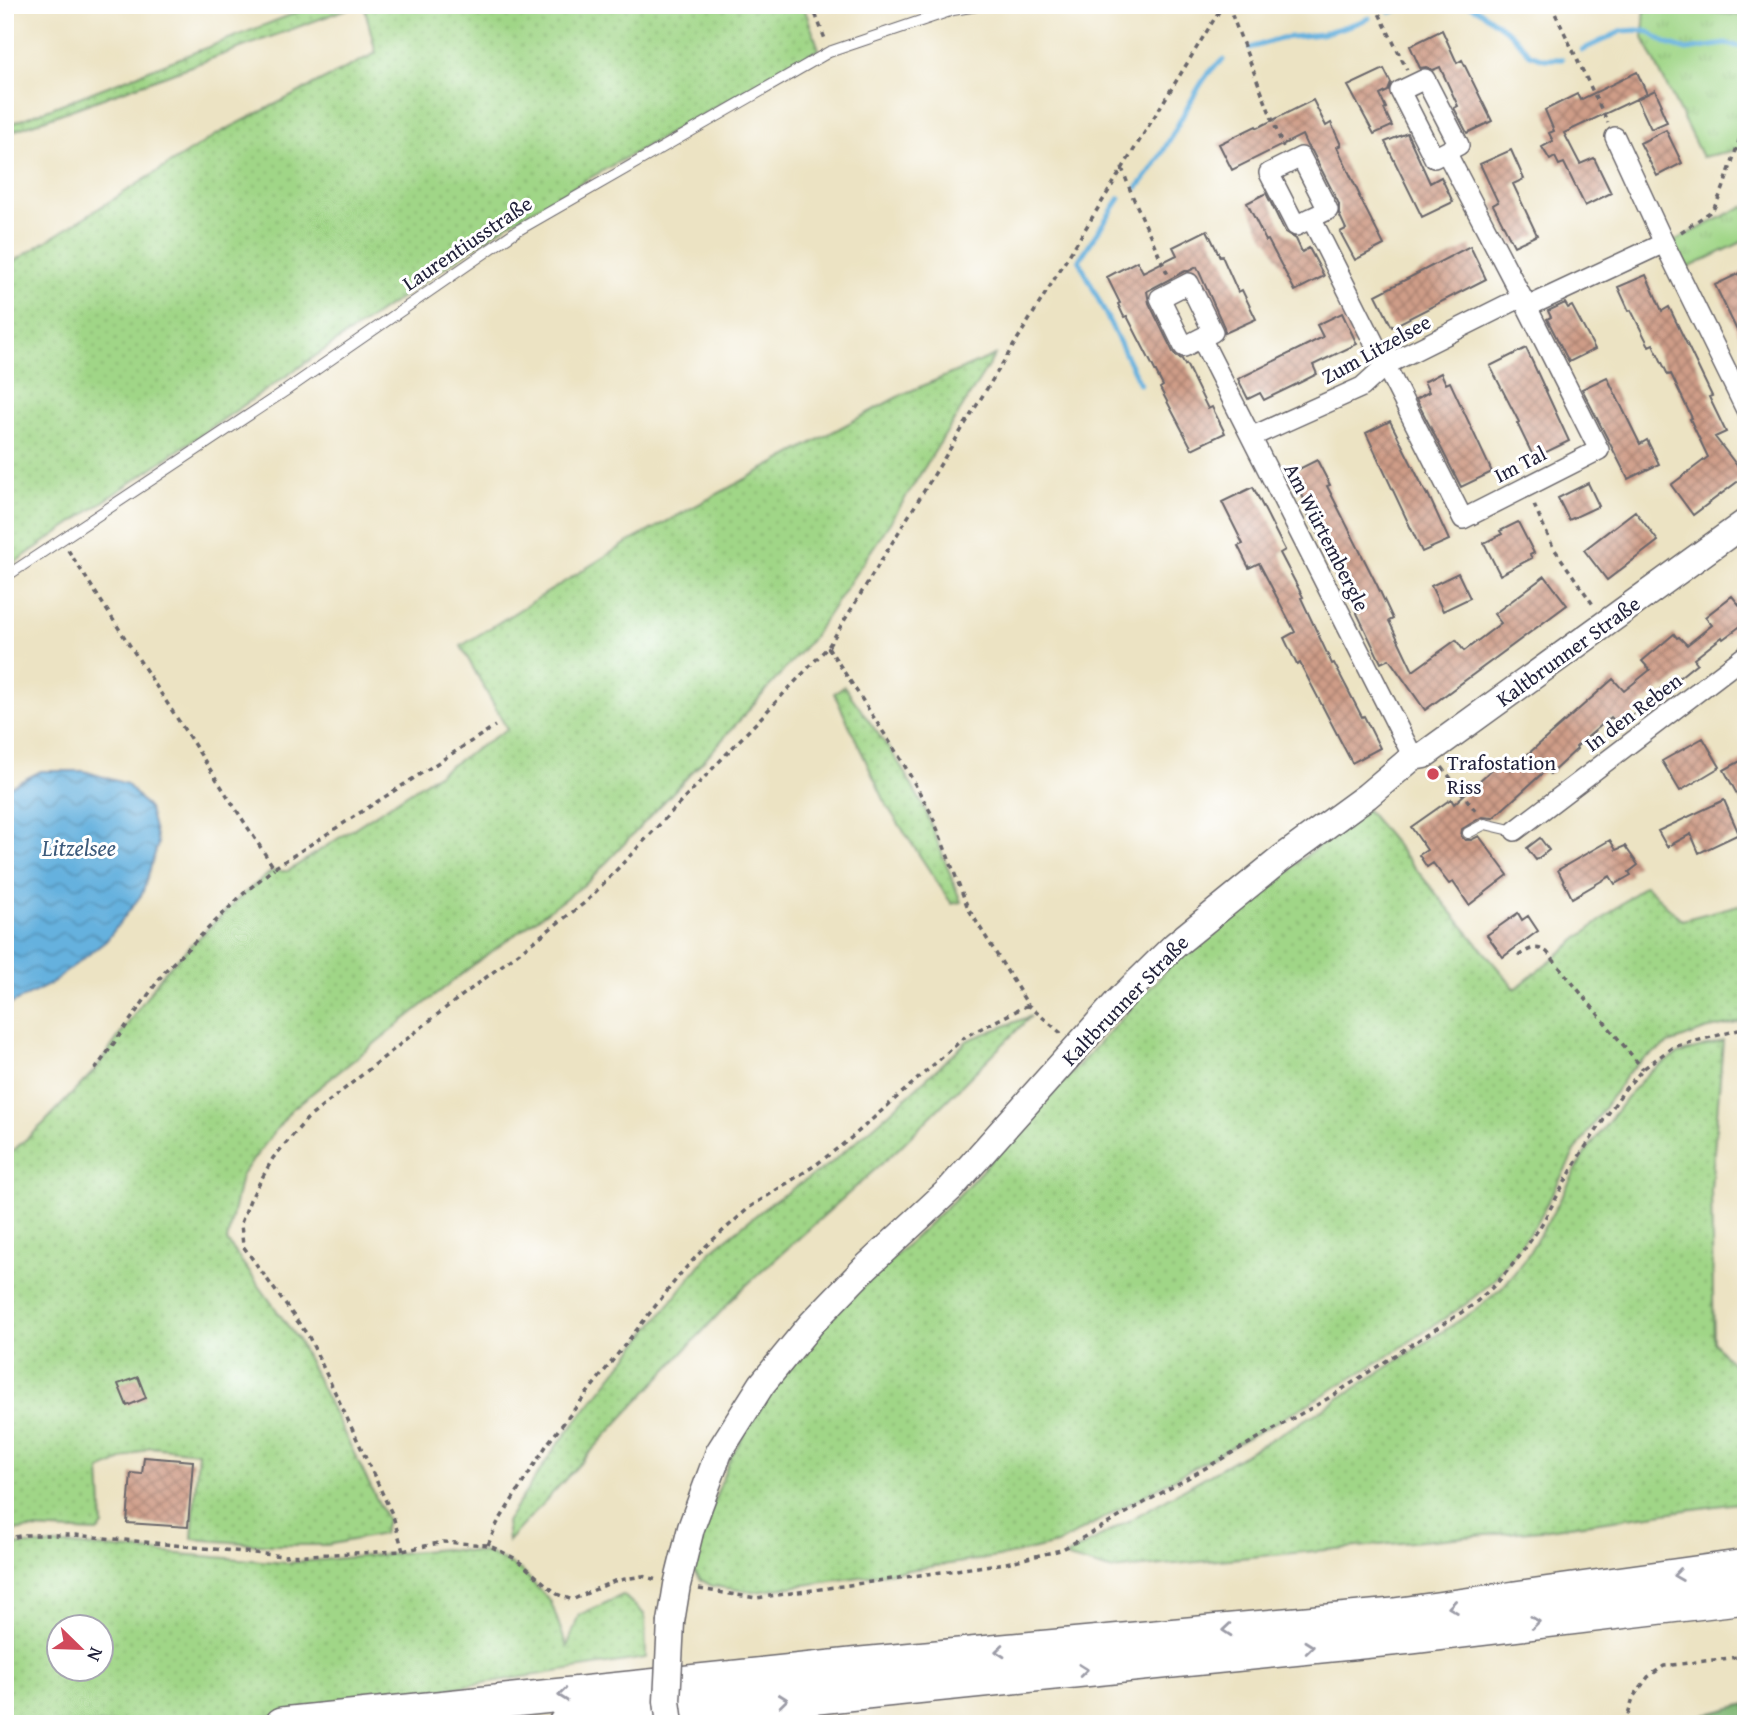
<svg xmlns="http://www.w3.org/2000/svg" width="1751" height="1729" viewBox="0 0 1751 1729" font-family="'Gentium Book Plus',serif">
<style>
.grass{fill:url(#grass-dots);stroke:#617c61;stroke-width:2;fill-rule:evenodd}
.forest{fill:url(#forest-firs);stroke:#516c58;stroke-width:2}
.park{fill:url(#park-tufts);stroke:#617c61;stroke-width:2}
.water{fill:url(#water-waves);stroke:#446a8c;stroke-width:2}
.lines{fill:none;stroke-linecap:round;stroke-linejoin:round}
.stream{stroke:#65b1de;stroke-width:5}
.building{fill:url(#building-cross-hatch)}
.lane-casing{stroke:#69666b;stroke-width:12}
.street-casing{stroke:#69666b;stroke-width:22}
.secondary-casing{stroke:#69666b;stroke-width:29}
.highway-casing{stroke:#69666b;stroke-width:36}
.path{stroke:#69666b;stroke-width:3.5;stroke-dasharray:5 5;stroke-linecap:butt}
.lane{stroke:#fff;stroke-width:10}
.street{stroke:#fff;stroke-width:19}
.secondary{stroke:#fff;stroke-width:26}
.highway{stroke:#fff;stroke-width:33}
.secondary-bridge-casing{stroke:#69666b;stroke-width:29;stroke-linecap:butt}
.secondary-bridge{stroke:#fff;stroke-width:26}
.oneway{stroke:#9c9ca7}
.poi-dot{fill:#d1495b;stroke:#fff;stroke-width:2.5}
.labels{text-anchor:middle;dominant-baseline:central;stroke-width:6;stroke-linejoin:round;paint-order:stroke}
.street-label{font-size:21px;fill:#22223b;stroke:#fff}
.poi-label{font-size:21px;fill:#22223b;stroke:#fff;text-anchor:start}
.water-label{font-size:23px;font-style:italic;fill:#3d5b7c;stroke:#fff}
</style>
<defs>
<pattern id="grass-dots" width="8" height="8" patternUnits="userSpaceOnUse" patternTransform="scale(1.75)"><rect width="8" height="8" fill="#a0d687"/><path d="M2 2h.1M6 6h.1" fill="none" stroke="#8ab775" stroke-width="1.8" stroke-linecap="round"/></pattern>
<pattern id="forest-firs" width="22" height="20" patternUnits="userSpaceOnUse" patternTransform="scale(1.75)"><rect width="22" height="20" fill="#80b774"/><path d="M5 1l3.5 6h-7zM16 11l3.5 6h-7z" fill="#689460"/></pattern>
<pattern id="park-tufts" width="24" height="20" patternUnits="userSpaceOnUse" patternTransform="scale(1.75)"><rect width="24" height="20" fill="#a0d687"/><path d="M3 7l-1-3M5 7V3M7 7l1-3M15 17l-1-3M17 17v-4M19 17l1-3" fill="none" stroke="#8ab775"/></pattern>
<pattern id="water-waves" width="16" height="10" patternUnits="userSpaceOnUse" patternTransform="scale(1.75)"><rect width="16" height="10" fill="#65b1de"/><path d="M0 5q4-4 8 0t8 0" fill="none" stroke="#5390b5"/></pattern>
<pattern id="building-cross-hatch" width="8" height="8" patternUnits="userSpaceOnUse" patternTransform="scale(1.75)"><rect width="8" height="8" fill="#cf9d88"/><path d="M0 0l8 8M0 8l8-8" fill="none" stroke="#a88070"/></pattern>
</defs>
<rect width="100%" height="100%" fill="#fff"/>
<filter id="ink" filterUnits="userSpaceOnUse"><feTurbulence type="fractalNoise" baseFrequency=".0143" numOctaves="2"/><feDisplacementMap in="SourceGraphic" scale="14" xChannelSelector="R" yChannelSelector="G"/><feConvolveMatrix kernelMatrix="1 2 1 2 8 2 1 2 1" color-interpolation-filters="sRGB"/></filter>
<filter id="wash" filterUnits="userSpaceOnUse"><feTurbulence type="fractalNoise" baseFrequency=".00686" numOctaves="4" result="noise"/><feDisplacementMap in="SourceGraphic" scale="28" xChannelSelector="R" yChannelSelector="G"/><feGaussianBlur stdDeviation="1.57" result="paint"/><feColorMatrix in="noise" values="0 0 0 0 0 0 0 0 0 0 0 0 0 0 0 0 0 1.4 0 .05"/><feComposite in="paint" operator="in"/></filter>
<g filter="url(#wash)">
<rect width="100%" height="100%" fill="#ece3c3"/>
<!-- grass -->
<path class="grass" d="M316,5H358L5,134V126Z
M364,5H803L819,49L508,224L5,569V267L219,133L376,53Z
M995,355L891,521L811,640L713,750L588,882L477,962L291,1110L241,1176L227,1241L298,1340L387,1520L383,1534L327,1545H270L192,1539L198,1452L150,1447L100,1470L103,1526L97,1532L28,1529L5,1532V1158L43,1124L95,1070L165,971L242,895L272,871H288L507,729L461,646L625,544L901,395Z
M844,686L899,763L924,807L961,902L952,904L945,894L887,806L834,693Z
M1366,809L1515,989L1645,885L1682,920L1746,903V1021L1705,1030L1670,1043L1642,1060L1627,1074L1574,1153L1537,1223L1493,1281L1466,1304L1388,1356L1308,1404L1057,1544L1005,1556L755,1592L712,1586L701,1580L690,1567L730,1458L771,1391L819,1329L960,1194L1185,950Z
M1031,1016L898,1149L741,1290L508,1541L506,1522L555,1448L712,1250L771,1203L830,1164L889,1113L968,1040Z
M1723,1041L1711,1189L1714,1343L1746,1380V1502L1540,1530L1110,1570L1065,1557L1315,1414L1477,1309L1503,1287L1524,1261L1555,1209L1585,1153L1631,1092L1648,1073L1678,1054Z
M19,1545H71L287,1563L444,1549L489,1553L521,1570L551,1602L567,1647L579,1615L623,1595L645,1615L646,1658L217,1724H5V1547ZM60,1628H102V1670H60Z"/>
<!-- forest -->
<path class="forest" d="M1746,1704V1724H1669Z"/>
<!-- park -->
<path class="park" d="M1645,5L1746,16V148L1702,157L1643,38Z
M1744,206L1746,210V240L1686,269L1672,242Z"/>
<!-- water -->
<path class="water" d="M41,771H84L127,784L149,809L158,844L142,894L106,941L49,985L5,1007V789Z"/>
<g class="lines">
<!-- stream -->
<path class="stream" d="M1468,5L1480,11L1510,33L1530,54L1544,59H1562
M1390,12L1413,5
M1250,48L1282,38L1321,34L1357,23L1369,18
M1582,50L1622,31L1638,30L1649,32L1667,44L1687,50L1725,44L1744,47
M1137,188C1158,165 1171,136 1187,108C1197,91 1206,71 1223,60
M1120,198L1079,260L1140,384"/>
</g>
<g id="blocks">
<!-- building -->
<path class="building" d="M1442,30L1457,63L1462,60L1492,121L1467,133L1454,108L1458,106L1440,67L1433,70L1426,67L1420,68L1410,46Z
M1384,69L1391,83L1388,91L1380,95L1386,108L1384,109L1392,126L1374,134L1348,86Z
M1637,72L1647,94L1564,133L1580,164L1594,158L1611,193L1585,206L1564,163L1559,165L1555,157L1550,160L1542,147L1553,141L1549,133L1554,131L1545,110L1577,94L1580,100Z
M1655,90L1662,105L1660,106L1667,122L1651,129L1637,99Z
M1313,100L1326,126L1331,123L1341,145L1337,147L1360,196H1359L1384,245L1355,260L1340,232L1346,229L1339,214V204L1312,151L1307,146L1302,135L1232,170L1219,144L1256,126L1257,128Z
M1666,130L1682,163L1657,176L1640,143Z
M1407,133L1430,183L1441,177L1453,202L1422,217L1385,142Z
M1511,150L1524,179L1513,184L1537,235L1514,246L1493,205L1498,202L1480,164Z
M1266,193L1285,232L1296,239L1302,252L1309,248L1324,276L1295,291L1268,240L1266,241L1247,203Z
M1207,230L1220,257L1222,256L1238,292L1242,290L1256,319L1225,333L1224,327L1197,267L1189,271H1185L1147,291L1149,303L1173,352L1177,357L1182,359L1185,365L1186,364L1208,409L1212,407L1225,433L1192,449L1160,388L1163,386L1127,316L1124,317L1118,304L1120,303L1107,277L1137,261L1143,272L1177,255L1173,247Z
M1470,246L1486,279L1392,327L1376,295Z
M1746,270V349L1715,285Z
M1646,275L1662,311L1669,307L1712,396L1709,397L1726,432L1715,437L1745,476L1693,515L1671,485L1708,457L1690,419L1692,418L1671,374L1668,375L1653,344L1649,346L1631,310L1629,311L1618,287Z
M1565,303L1568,308L1572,306L1595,349L1569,362L1547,319L1551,317L1548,311Z
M1342,313L1357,344L1313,365L1317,374L1299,383L1264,400L1260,393L1248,399L1238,379L1323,337L1317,325Z
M1526,348L1569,441L1534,458L1517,423L1519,422L1490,366Z
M1441,373L1446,384L1450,382L1492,472L1461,487L1416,399L1429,392L1424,382Z
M1607,377L1640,444L1647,440L1659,464L1628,479L1582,389Z
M1390,421L1427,495L1428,494L1449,540L1422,552L1366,433Z
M1317,460L1330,485L1327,486L1377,585L1393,619L1389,621L1413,671L1456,640L1464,651L1501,623L1494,614L1545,576L1567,605L1425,710L1389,659L1381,663L1354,607L1355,606L1304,506L1307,505L1291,473Z
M1588,483L1599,506L1569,520L1558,498Z
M1253,487L1285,550L1280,553L1303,597L1301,598L1332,664L1334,663L1362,717L1364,716L1380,748L1352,763L1300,663L1297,665L1284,638L1295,632L1259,563L1249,568L1238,546L1243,544L1222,502Z
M1635,511L1658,541L1607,580L1584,550Z
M1518,522L1534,553L1530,555L1532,558L1500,575L1484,543L1502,534L1500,531Z
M1458,573L1470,598L1443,611L1431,586Z
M1732,596L1746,613V622L1723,639L1722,637L1694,659L1697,663L1665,689L1663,687L1638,707L1639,709L1620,726L1611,717L1576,747L1577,749L1550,774L1546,770L1493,818L1482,817L1462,829L1461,836L1465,840H1471L1479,836L1508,875L1469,905L1453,882L1449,884L1433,863L1427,867L1419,855L1427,850L1411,827L1451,799L1454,804L1501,761L1510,770L1613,679L1624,691L1650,670L1642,661L1674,634L1677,638L1679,637L1687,645L1712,625L1705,617Z
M1703,738L1720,767L1680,791L1662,761Z
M1746,758V811L1724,770Z
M1724,800L1739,834L1699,853L1691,834L1667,847L1658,831Z
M1540,838L1549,850L1536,860L1527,848Z
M1610,840L1616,850L1625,846L1638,865L1629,872L1631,875L1615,884L1610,876L1572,898L1558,870Z
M1518,913L1522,920L1528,916L1538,931L1503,957L1487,935Z
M138,1377L146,1398L127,1406L118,1384Z
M144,1457L193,1461L188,1527L127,1523L131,1473L142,1474Z"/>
</g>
</g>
<g filter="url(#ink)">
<use href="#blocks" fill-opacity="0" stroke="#69666b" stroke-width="2"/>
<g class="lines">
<defs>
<path id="lane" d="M1719,5L1746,9
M5,577L285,391L515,232L829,52L953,10L983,5
M1468,833L1485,824L1515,831"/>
<path id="street" d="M1425,79L1459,145L1434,158L1400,91Z
M1615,137L1664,243L1746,410
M1311,218L1296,226L1269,173L1301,157L1328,210L1311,218L1463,519L1599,450L1527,307L1446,152
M1527,307L1664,243
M1201,338L1184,347L1160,298L1189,283L1213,332L1201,338L1413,757
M1251,437L1362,387L1386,365L1522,297
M1515,831L1746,655"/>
<path id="secondary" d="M671,1622L677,1585L691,1528L719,1452L762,1384L812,1323L865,1268L950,1189L1118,1001L1175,945L1282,858L1367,796L1413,757L1424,755L1746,522"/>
<path id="highway" d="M282,1724L861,1664L1394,1615L1746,1566
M565,1724L865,1692L1411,1637L1746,1597"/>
</defs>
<!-- lane casing -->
<use href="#lane" class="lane-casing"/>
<!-- street casing -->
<use href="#street" class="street-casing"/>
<!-- secondary casing -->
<use href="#secondary" class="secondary-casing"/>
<!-- highway casing -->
<use href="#highway" class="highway-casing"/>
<!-- path -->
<path class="path" d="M812,5L825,39
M1228,5L1283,147
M1375,5L1407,70
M1551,5L1608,123
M1122,168L1132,195L1168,275
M1681,232L1713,210L1723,189L1746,120
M1534,505L1553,547L1594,606
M68,550L274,868L495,726
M828,647L902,761L931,813L968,908L1028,1005L1062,1034
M1442,767L1478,814
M1518,956C1529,949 1535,945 1547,952L1643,1069
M95,1070L165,971L242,895L274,868
M5,1539L25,1535H75L284,1556L403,1551L443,1542L488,1545L516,1559L557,1594L572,1600L614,1581L642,1576L657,1580
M488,1545L497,1524L548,1443L682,1272L707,1245L750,1207L817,1164L851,1138L966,1036L1028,1005
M403,1551L393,1516L309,1337L243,1246L241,1223L250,1200L273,1158L307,1119L443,1010L587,901L828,647L1223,5
M699,1589L756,1598L1006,1563L1061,1550L1327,1399L1473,1305L1497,1283L1519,1257L1540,1227L1580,1155L1625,1089L1643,1069L1673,1047L1746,1028
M1625,1724L1634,1696L1648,1677L1664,1666L1746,1656"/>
<!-- lane -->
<use href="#lane" class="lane"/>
<!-- street -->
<use href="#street" class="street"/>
<!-- secondary -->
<use href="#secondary" class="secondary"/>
<!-- highway -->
<use href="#highway" class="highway"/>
<defs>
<path id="secondary-bridge" d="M670,1724L667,1701L671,1622"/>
</defs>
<!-- secondary-bridge casing -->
<use href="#secondary-bridge" class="secondary-bridge-casing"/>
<!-- secondary-bridge -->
<use href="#secondary-bridge" class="secondary-bridge"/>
</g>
<!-- one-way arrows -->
<defs><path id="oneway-chevron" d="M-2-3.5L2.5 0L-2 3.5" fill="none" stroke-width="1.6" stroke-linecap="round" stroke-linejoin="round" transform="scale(1.75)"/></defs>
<g class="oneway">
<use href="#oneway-chevron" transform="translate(1678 1575) rotate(172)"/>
<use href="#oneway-chevron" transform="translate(1453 1607) rotate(172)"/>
<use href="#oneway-chevron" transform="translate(1535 1622) rotate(-7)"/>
<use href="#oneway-chevron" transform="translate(1227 1630) rotate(175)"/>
<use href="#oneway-chevron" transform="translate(1309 1647) rotate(-6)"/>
<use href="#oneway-chevron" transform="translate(1000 1651) rotate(175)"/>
<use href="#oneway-chevron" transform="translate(1083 1670) rotate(-6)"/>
<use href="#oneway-chevron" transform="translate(563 1695) rotate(174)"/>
<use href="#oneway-chevron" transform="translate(783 1700) rotate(-6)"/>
</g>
</g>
<!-- markers -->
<circle class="poi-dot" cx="1433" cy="774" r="7"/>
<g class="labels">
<!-- street labels -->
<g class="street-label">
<text transform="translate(467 243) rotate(-34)">Laurentiusstraße</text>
<text transform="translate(1376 349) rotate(-29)">Zum Litzelsee</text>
<text transform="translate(1520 464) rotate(-27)">Im Tal</text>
<text transform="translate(1327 537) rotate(63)">Am Würtembergle</text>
<text transform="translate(1568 651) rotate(-36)">Kaltbrunner Straße</text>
<text transform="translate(1633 712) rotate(-37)">In den Reben</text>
<text transform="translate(1125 1000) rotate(-46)">Kaltbrunner Straße</text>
</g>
<!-- poi labels -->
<g class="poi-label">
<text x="1447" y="762">Trafostation<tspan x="1447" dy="24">Riss</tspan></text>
</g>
<!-- water labels -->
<g class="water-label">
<text x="79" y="847">Litzelsee</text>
</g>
</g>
<!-- margin -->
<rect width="1751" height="1729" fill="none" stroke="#fff" stroke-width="28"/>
<!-- north arrow -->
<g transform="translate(80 1648) rotate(113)"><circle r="33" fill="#ffffff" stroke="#a7a7b1" stroke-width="2"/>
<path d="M0-5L12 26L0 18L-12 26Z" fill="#d1495b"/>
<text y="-10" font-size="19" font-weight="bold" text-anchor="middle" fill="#22223b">N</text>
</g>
</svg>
